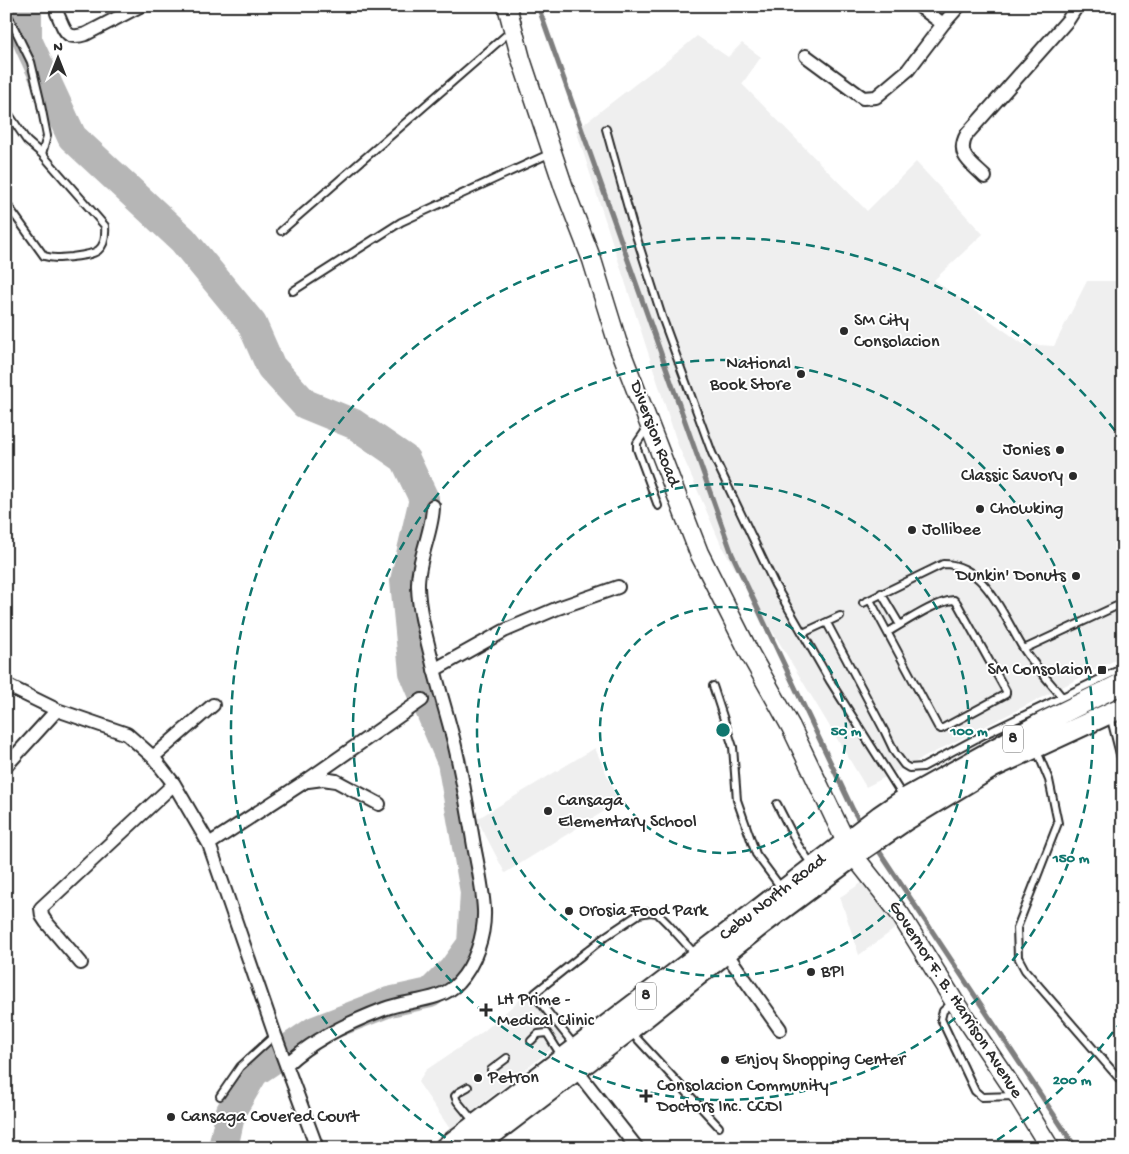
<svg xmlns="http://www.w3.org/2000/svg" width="1129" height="1154" viewBox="0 0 1129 1154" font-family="'Gochi Hand',sans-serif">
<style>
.built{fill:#efefef}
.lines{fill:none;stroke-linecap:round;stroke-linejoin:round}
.stream{stroke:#7e7e7e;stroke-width:5}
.river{stroke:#b6b6b6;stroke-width:30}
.lane-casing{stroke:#2b2b2b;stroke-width:10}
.street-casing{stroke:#2b2b2b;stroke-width:16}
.secondary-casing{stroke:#2b2b2b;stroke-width:21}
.primary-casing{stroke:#2b2b2b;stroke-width:24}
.lane{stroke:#fff;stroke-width:6}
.street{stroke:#fff;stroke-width:12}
.secondary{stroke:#fff;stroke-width:18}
.primary{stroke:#fff;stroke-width:20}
.ring{fill:none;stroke:#0f766e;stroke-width:2.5;stroke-dasharray:9 6}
.poi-dot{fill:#2b2b2b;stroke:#fff;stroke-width:2}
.labels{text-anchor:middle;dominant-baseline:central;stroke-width:4;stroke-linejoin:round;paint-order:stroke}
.shield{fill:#fff;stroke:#6b6b6b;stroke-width:1}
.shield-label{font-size:16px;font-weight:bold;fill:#2b2b2b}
.poi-label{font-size:18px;fill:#2b2b2b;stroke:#fff;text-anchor:start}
.street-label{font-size:18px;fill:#2b2b2b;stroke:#fff}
.centre{fill:#0f766e;stroke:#fff;stroke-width:2.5}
.ring-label{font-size:15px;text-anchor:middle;font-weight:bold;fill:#0f766e;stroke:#fff;stroke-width:4;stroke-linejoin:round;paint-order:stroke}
</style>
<rect width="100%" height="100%" fill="#fff"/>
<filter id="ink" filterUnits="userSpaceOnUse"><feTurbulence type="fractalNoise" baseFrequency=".02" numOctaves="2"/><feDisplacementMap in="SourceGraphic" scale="10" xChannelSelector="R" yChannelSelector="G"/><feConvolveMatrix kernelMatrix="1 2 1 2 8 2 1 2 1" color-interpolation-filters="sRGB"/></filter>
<g filter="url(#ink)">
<!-- built -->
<path class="built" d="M697,36L728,57L742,43L761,57L742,84L867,211L916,162L983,234L934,280L1023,344L1054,346L1087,281H1123V656L866,787L722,547L678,445L576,130L655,69L656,70Z
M595,748L619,802L505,873L477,819Z
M863,882L896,928L859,955L840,897Z
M532,989L568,1036L450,1129L418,1082L426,1070L484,1031Z"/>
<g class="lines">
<!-- stream -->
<path class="stream" d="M538,6L732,554L853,810L862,825
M875,845L1076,1148"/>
<!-- river -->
<path class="river" d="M27,6V40L72,137L183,240L252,324L271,367L305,404L354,424L405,459L424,499L405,581L414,672L452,762L475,892L472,944L453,970L430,993L389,1002L315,1031L254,1072L231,1111L223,1148"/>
<defs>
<path id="lane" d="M6,11L31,62L40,100L47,136L42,154
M6,110L27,141L42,154L105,226C107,253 95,254 72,257C61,258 54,259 44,256L6,203
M606,129L633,226L662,317L712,453L775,585L830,681L904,798
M281,231L512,30
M293,291L401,222L551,153
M648,427L637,443V449L658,506
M881,593L900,625
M870,600L938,727L941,729L945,727L1006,694V691L957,603L954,600C936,601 904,623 888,632
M863,603L943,564C986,564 1004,618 1023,648C1034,665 1049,681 1062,697
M827,623L885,732L895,753L904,765L909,768L923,767L981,736L1123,668
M803,633L840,616
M1024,649L1123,603
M713,686L733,747L737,800L756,854L782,889
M1110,715L1123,766
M1037,751L1049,780L1058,823L1017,928L1018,957L1025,970L1123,1083
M777,804L798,845L813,866
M953,1002L943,1011L941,1019L975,1091L982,1097L1015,1096
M631,1032L719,1127
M531,1041L538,1034L547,1033L562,1057
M575,1046L535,996V993L606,936L639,914L650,912L657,913L668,924L695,954
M491,1070L507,1058
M468,1087L459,1092L455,1096L457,1101L475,1123
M220,1096L240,1067L275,1035"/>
<path id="street" d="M919,6L943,24
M57,13C65,30 65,41 86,34L140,6
M806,56L863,98L876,97L908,70L943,24L959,6
M985,177C971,163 955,155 967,134L1068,20L1077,6
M434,670L504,631L558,608L618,587
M6,685L57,710L127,734L153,757L174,784L209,844L275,1035L317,1148
M153,757L213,705
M6,766L57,710
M308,781L323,779L336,781L379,804
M209,844L306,781L422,700
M726,953L780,1029
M81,963L46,922L42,916L41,908L174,784
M286,1065C312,1040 350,1022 384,1009C407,1000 441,1002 458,983C475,965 485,935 484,910C483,889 478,867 474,846C468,810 462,774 453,738C447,715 440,692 434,669C428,642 419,615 418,587C417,560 433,531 433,506
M576,1070L637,1148"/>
<path id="secondary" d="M507,6L521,59L564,188L592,260L617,341L699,553L750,654L791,727L846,842
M854,856L900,914L954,1001L1018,1096L1050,1148"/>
<path id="primary" d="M445,1148L697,957L880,816L905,799L1044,722L1123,683
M474,1148L629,1030L762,924L863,849L904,821L993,767L1123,707"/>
</defs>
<!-- lane casing -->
<use href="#lane" class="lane-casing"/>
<!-- street casing -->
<use href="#street" class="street-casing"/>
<!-- secondary casing -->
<use href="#secondary" class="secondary-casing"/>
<!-- primary casing -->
<use href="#primary" class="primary-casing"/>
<!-- lane -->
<use href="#lane" class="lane"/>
<!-- street -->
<use href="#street" class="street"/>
<!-- secondary -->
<use href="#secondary" class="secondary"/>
<!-- primary -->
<use href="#primary" class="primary"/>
</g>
</g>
<!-- distance rings -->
<g class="ring">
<circle cx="723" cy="730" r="123"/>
<circle cx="723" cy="730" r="246"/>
<circle cx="723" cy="730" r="370"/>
<path d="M1122 1020A493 493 0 0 1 988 1146M458 1146A493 493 0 1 1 1122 440"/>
</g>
<!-- markers -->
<g class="poi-dot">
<circle cx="844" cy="331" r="5"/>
<circle cx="801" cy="374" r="5"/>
<circle cx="1060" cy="450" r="5"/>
<circle cx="1073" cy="476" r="5"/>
<circle cx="980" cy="509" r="5"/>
<circle cx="912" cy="530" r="5"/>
<circle cx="1076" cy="576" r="5"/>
<rect x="1097" y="665" width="10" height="10" rx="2.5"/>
<circle cx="548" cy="811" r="5"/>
<circle cx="569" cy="911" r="5"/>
<circle cx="811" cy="972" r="5"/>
<path d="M483.5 1002.5h5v5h5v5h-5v5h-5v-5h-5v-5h5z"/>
<circle cx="725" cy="1060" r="5"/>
<circle cx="478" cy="1078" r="5"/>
<path d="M643.5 1088.5h5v5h5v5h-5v5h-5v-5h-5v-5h5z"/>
<circle cx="171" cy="1117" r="5"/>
</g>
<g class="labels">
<!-- shield labels -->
<g class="shield">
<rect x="1003" y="725.5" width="20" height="27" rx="4"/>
<rect x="636" y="982.5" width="20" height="27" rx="4"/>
</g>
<g class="shield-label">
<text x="1013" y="739">8</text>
<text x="646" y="996">8</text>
</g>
<!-- poi labels -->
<g class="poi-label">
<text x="854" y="321">SM City<tspan x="854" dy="21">Consolacion</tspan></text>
<text x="791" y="364" text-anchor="end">National<tspan x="791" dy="21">Book Store</tspan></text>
<text x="1050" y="450" text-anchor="end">Jonies</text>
<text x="1063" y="476" text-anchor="end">Classic Savory</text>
<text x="990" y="509">Chowking</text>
<text x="922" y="530">Jollibee</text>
<text x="1066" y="576" text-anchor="end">Dunkin' Donuts</text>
<text x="1092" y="670" text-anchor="end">SM Consolaion</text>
<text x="558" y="801">Cansaga<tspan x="558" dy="21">Elementary School</tspan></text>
<text x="579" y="911">Orosia Food Park</text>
<text x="821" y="972">BPI</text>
<text x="497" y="1000">LH Prime -<tspan x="497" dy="21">Medical Clinic</tspan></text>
<text x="735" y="1060">Enjoy Shopping Center</text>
<text x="488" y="1078">Petron</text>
<text x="657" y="1086">Consolacion Community<tspan x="657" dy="21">Doctors Inc. CCDI</tspan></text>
<text x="181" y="1117">Cansaga Covered Court</text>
</g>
<!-- street labels -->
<g class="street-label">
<text transform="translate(654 434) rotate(69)">Diversion Road</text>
<text transform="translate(773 898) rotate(-38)">Cebu North Road</text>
<text transform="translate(955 1000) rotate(57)">Governor F. B. Harrison Avenue</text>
</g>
</g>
<circle cx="723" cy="730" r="8" class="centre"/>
<g class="ring-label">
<text x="846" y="735">50 m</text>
<text x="969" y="735">100 m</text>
<text x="1071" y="862">150 m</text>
<text x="1072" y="1084">200 m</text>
</g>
<!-- margin -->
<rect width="1129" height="1154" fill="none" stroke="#fff" stroke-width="25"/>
<rect x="12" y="12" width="1104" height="1129" fill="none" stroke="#2b2b2b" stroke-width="2" filter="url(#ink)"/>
<!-- north arrow -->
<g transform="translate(58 58)" stroke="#ffffff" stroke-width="4" paint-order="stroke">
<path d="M0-4L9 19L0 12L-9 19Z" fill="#2b2b2b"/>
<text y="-8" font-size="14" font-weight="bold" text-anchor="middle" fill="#2b2b2b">N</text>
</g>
</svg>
